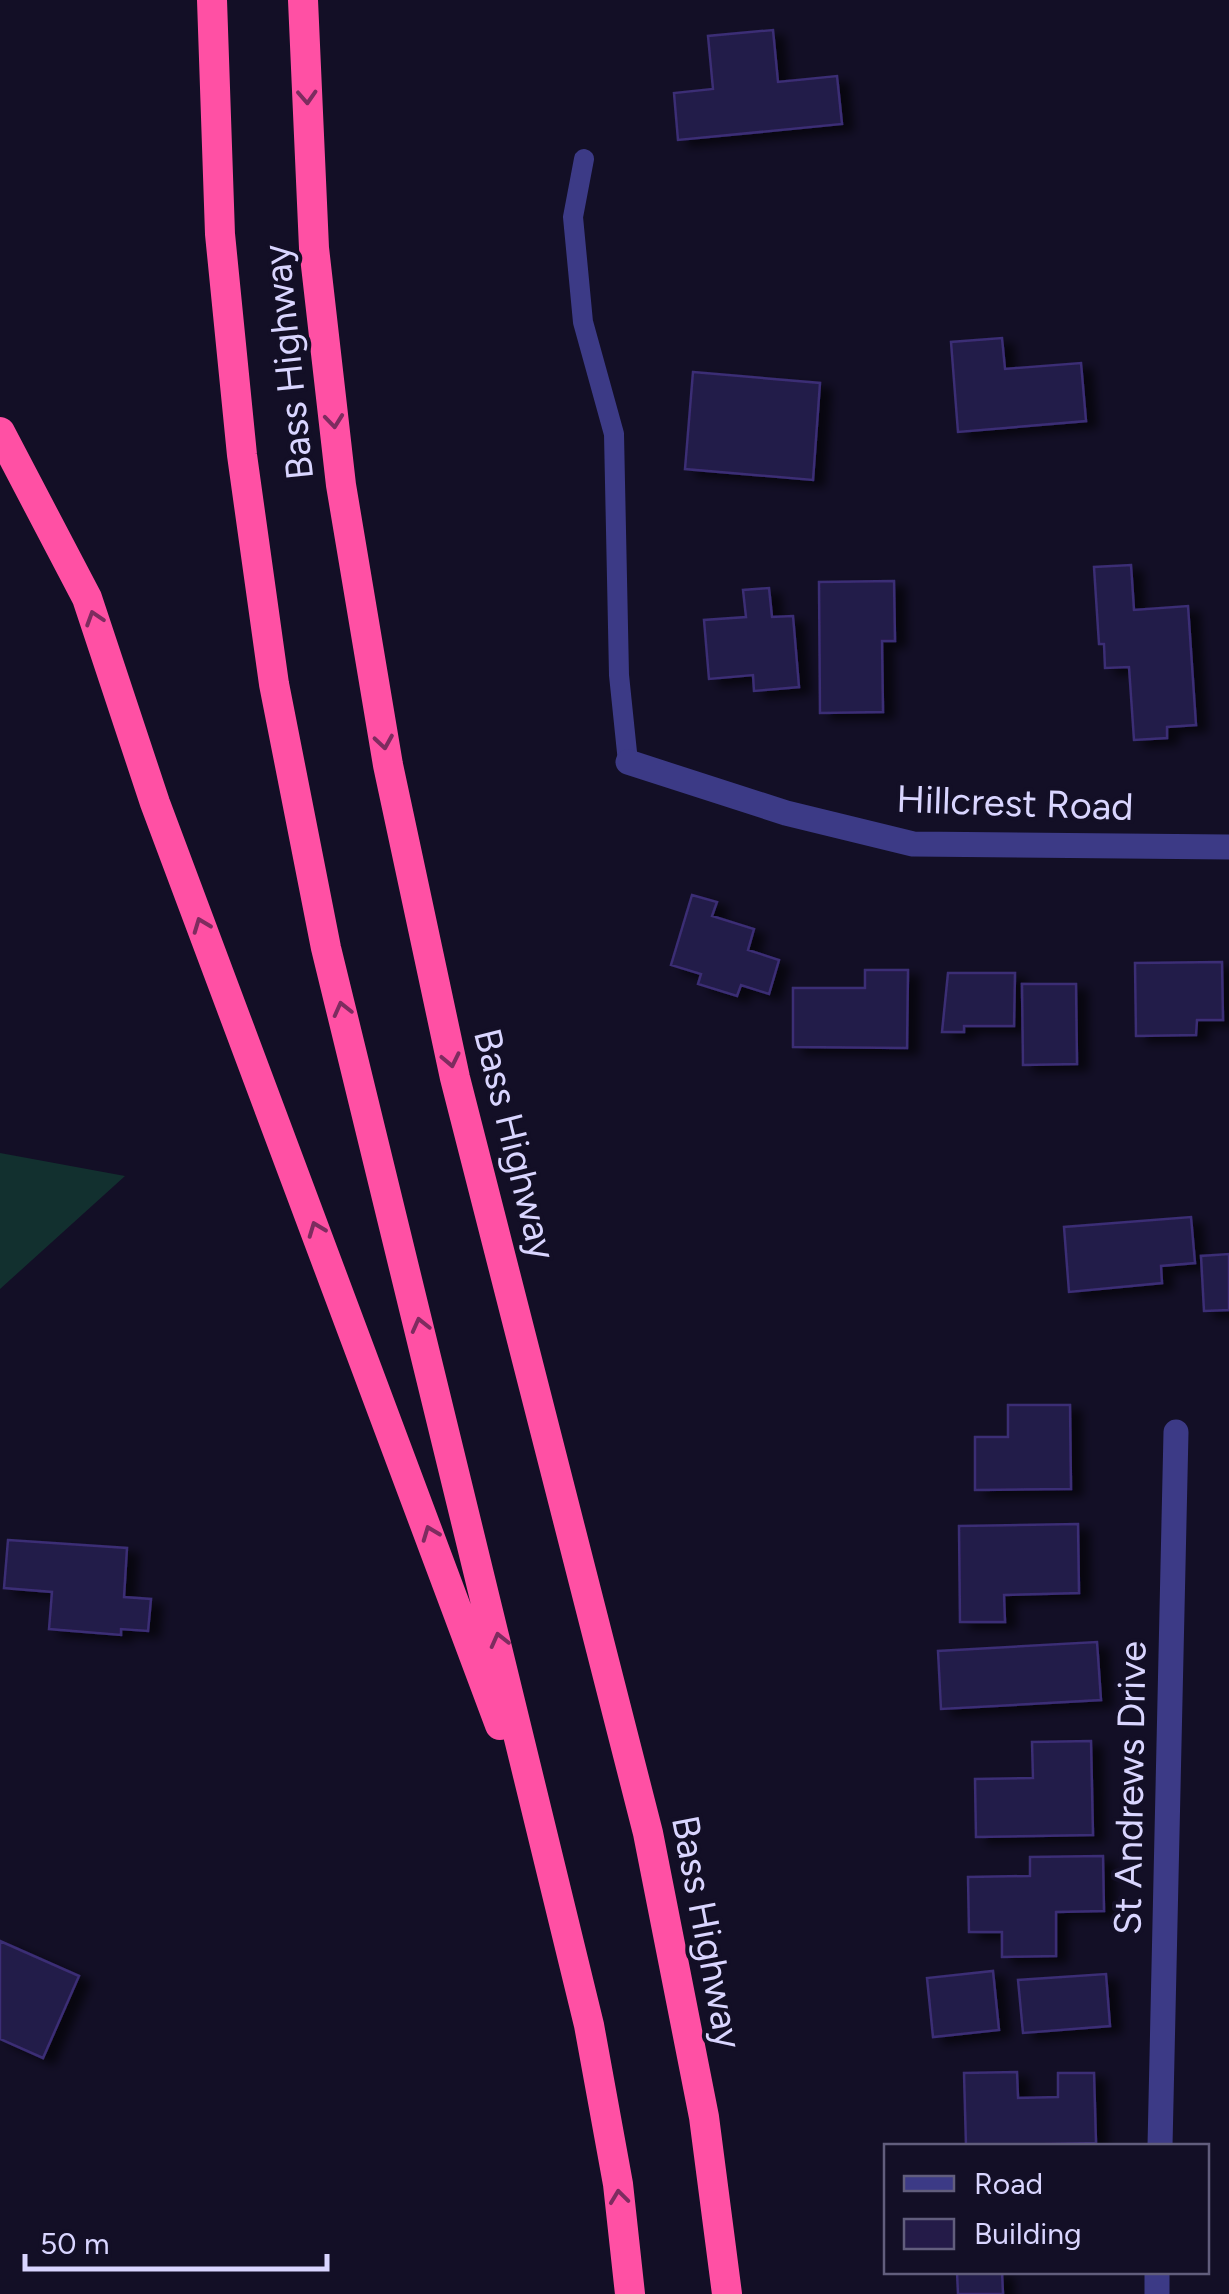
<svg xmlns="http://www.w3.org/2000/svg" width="1229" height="2294" viewBox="0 0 1229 2294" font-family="Figtree,sans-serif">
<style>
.green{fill:#12302f}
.building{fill:#241b48;stroke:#3b2d74;stroke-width:2.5;filter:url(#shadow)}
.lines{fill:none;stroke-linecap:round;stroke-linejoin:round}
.service{stroke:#3c3a86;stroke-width:20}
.minor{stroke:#3c3a86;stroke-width:25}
.motorway{stroke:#ff50a4;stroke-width:30}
.oneway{stroke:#7d2c5f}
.labels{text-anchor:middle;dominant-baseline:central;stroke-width:8;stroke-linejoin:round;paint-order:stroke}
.street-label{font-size:38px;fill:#d9d5ff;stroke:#130f26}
</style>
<defs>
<filter id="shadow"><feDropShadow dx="11" dy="6" stdDeviation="5" flood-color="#0009"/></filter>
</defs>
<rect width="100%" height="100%" fill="#130f26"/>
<!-- green -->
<path class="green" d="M0,1153L125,1176L0,1289Z"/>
<!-- building -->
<path class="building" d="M773,30L778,82L837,76L842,124L678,140L674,93L713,89L708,36Z
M1002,338L1005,369L1081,363L1086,421L958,432L951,342Z
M693,372L820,383L813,480L685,469Z
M1131,565L1134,610L1188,606L1196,725L1167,727V738L1134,740L1129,667L1105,668L1104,644H1099L1094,567Z
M894,581L895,641H882L883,712L820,713L819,582Z
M769,588L772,617L793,616L799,687L754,691L753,675L709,679L704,620L746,617L743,590Z
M692,895L717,902L712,916L754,929L748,950L779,960L769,994L741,985L737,996L698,984L701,974L671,965Z
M1222,962L1223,1020H1197L1196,1035L1136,1036L1135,963Z
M865,970H908L907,1048L793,1047V988H865Z
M948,973H1015L1014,1026H964V1032H942Z
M1022,984H1076L1077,1064L1023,1065Z
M1191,1217L1195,1263L1161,1266L1162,1283L1069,1292L1064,1227Z
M1229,1254V1310L1204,1311L1201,1256Z
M1008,1405H1070L1071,1489L975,1490V1437H1008Z
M1078,1524L1079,1593L1004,1595L1005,1622H960L959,1526Z
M8,1540L127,1548L124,1597L151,1599L148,1631L121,1629V1635L49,1629L52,1592L4,1588Z
M1097,1642L1101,1700L941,1709L938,1651Z
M1091,1741L1093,1835L976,1837L975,1779L1033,1778L1032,1742Z
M1103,1856L1104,1911L1056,1912V1956L1002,1957V1932H969L968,1877L1030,1876V1857Z
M0,1941L79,1976L43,2058L0,2039Z
M993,1971L999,2030L933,2037L927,1978Z
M1106,1974L1110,2026L1023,2033L1018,1980Z
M1017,2072L1018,2098L1058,2097V2073H1094L1096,2143L966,2146L964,2073Z
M957,2272H1002L1003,2294H958Z"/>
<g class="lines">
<!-- service -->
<path class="service" d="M584,159L573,217L583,322L614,434L619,675L628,762"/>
<!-- minor -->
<path class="minor" d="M628,762L786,813L913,844L1229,847
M1160,2146L1176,1432
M1157,2294V2272"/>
<!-- motorway -->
<path class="motorway" d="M212,0L220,234L242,455L274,684L326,948L589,2025L618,2184L630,2294
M303,0L314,248L341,485L388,765L455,1078L648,1833L704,2117L727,2294
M0,432L87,598L155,803L500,1725"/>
</g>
<!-- one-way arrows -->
<defs><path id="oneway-chevron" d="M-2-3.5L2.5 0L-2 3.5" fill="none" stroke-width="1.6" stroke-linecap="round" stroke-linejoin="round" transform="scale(2.5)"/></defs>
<g class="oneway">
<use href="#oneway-chevron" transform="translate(307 97) rotate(87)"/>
<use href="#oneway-chevron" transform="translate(334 421) rotate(84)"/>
<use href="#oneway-chevron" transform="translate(94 618) rotate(-108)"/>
<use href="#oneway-chevron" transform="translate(384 742) rotate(81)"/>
<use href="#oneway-chevron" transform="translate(201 925) rotate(-111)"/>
<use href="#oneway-chevron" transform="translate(342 1009) rotate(-104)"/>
<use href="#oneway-chevron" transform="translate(451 1060) rotate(78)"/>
<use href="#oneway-chevron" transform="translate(316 1229) rotate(-111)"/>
<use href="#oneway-chevron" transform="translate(420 1325) rotate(-104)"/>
<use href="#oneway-chevron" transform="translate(430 1533) rotate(-111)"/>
<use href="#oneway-chevron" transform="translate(499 1640) rotate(-104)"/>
<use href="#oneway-chevron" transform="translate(619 2197) rotate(-97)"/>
</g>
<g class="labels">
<!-- street labels -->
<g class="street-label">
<text transform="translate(288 362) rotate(-96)">Bass Highway</text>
<text transform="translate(1015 803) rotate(2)">Hillcrest Road</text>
<text transform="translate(515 1144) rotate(76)">Bass Highway</text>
<text transform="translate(1130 1788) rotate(-89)">St Andrews Drive</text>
<text transform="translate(707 1932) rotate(79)">Bass Highway</text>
</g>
</g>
<!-- legend -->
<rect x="884" y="2144" width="325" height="130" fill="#130f26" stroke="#625e7d" stroke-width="2.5"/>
<rect x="904" y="2176" width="50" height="15" fill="#3c3a86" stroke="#625e7d" stroke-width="2.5"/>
<text x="974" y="2194" font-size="30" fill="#d9d5ff">Road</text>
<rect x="904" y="2219" width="50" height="30" fill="#241b48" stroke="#625e7d" stroke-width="2.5"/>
<text x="974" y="2244" font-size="30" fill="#d9d5ff">Building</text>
<!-- scale -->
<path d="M25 2254v15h302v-15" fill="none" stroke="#d9d5ff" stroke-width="5"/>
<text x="40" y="2254" font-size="30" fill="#d9d5ff" stroke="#130f26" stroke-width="8" paint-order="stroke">50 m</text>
</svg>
